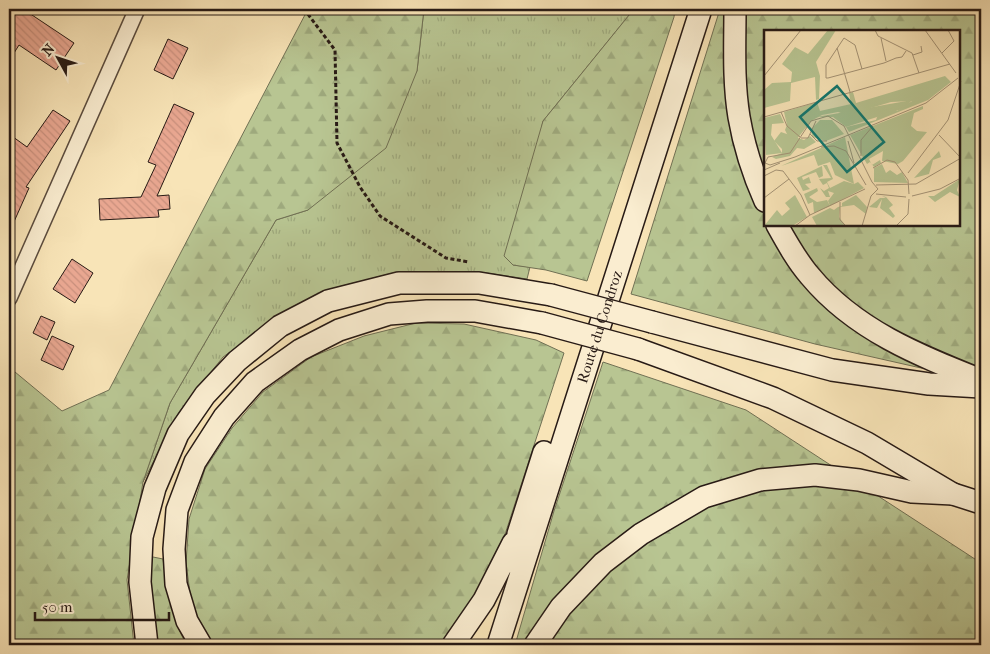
<svg xmlns="http://www.w3.org/2000/svg" width="990" height="654" viewBox="0 0 990 654" font-family="'IM FELL French Canon',serif">
<style>
.grass{fill:url(#grass-tufts);stroke:#707054}
.forest{fill:url(#forest-firs);stroke:#707054;fill-rule:evenodd}
.building{fill:url(#building-back-hatch);stroke:#271a15}
.lines{fill:none;stroke-linecap:round;stroke-linejoin:round}
.street-casing{stroke:#5b4c3e;stroke-width:18}
.secondary-casing{stroke:#271a15;stroke-width:24}
.path{stroke:#271a15;stroke-width:3;stroke-dasharray:4 2.5;stroke-linecap:butt}
.street{stroke:#faedd0;stroke-width:15}
.secondary{stroke:#faedd0;stroke-width:21}
.secondary-bridge-casing{stroke:#271a15;stroke-width:24;stroke-linecap:butt}
.secondary-bridge{stroke:#faedd0;stroke-width:21}
.labels{text-anchor:middle;dominant-baseline:central;stroke-width:4;stroke-linejoin:round;paint-order:stroke}
.street-label{font-size:15px;fill:#271a15;stroke:#faedd0}
.inset-road{fill:none;stroke:#a49376;stroke-width:1}
.view{fill:#0f766e;fill-opacity:0.15;stroke:#0f766e;stroke-width:2.5}
.inset-edge{fill:none;stroke:#271a15;stroke-width:2.5}
</style>
<defs>
<pattern id="grass-tufts" width="24" height="20" patternUnits="userSpaceOnUse" patternTransform="scale(1.25)"><rect width="24" height="20" fill="#b8c592"/><path d="M3 7l-1-3M5 7V3M7 7l1-3M15 17l-1-3M17 17v-4M19 17l1-3" fill="none" stroke="#9ea97d"/></pattern>
<pattern id="forest-firs" width="22" height="20" patternUnits="userSpaceOnUse" patternTransform="scale(1.25)"><rect width="22" height="20" fill="#b8c592"/><path d="M5 1l3.5 6h-7zM16 11l3.5 6h-7z" fill="#9ea97d"/></pattern>
<pattern id="building-back-hatch" width="6" height="6" patternUnits="userSpaceOnUse" patternTransform="scale(1.25)"><rect width="6" height="6" fill="#e9a791"/><path d="M-1 5l2 2M0 0l6 6M5-1l2 2" fill="none" stroke="#c88f7c"/></pattern>
</defs>
<rect width="100%" height="100%" fill="#f8e4b7"/>
<filter id="stains"><feTurbulence type="fractalNoise" baseFrequency=".004" numOctaves="4"/><feColorMatrix values="0 0 0 0 .2 0 0 0 0 .09 0 0 0 0 .02 0 0 0 .5 -.17"/></filter>
<radialGradient id="worn" r=".72"><stop offset=".6" stop-color="#630" stop-opacity="0"/><stop offset="1" stop-color="#630" stop-opacity=".3"/></radialGradient>
<!-- grass -->
<path class="grass" d="M424,9H634L543,121L513,265L530,267L527,279L480,272H397L338,287L288,310L223,357L179,412L143,482L170,403L276,220L308,210L417,71Z"/>
<!-- forest -->
<path class="forest" d="M308,9H424L417,71L386,148L308,210L276,220L170,403L143,482L127,580L134,645H9V367L62,411L109,390Z
M634,9H675L674,17L587,281L546,270L513,265L504,256L543,121Z
M720,9H981V369L921,368L815,344L631,294ZM765,31H959V225H765Z
M416,323L464,324L536,340L564,353L497,559L444,645H212L192,608L186,563L189,519L205,469L232,428L263,392L311,357L364,336Z
M603,362L746,410L981,563V645H515L554,511Z
M148,556L163,559C167,589 171,619 187,645H156Z"/>
<!-- building -->
<path class="building" d="M13,9H23L74,43L56,70L19,45L9,61V16Z
M168,39L188,48L173,79L154,70Z
M174,104L194,113L157,196L169,195L170,209L158,210L159,217L100,220L99,199L141,197L156,165L148,162Z
M53,110L70,121L26,187L29,188L9,233V134L27,147Z
M72,259L93,273L75,303L53,289Z
M41,316L55,322L47,340L33,333Z
M52,336L74,346L63,370L41,360Z"/>
<g class="lines">
<defs>
<path id="street" d="M9,298L137,9"/>
<g id="secondary">
<path d="M735,9C735,44 733,81 739,117C744,146 753,174 765,201"/>
<path d="M777,225C787,243 797,261 810,276C855,330 918,355 981,380"/>
<path d="M652,322L832,370L929,384L981,387"/>
<path d="M638,349L773,398L867,443L953,494L981,503"/>
<path d="M513,562L516,555L518,534L544,452"/>
<path d="M147,645L140,582L142,537L155,488L178,434L205,395L237,361L280,326L328,301L399,283H479L551,295"/>
<path d="M201,645L187,621L176,584L174,549L177,510L195,462L224,417L255,382L300,350L339,330L389,314L427,311H475L542,323"/>
<path d="M453,645L484,600L513,543"/>
<path id="s1" d="M498,645L701,9"/>
<path d="M535,645L561,607L603,563L641,534L704,497L760,480L815,475L859,480L912,492L953,494"/>
</g>
</defs>
<!-- street casing -->
<use href="#street" class="street-casing"/>
<!-- secondary casing -->
<use href="#secondary" class="secondary-casing"/>
<!-- path -->
<path class="path" d="M304,9L335,50L337,143L360,187L380,216L446,258L469,262"/>
<!-- street -->
<use href="#street" class="street"/>
<!-- secondary -->
<use href="#secondary" class="secondary"/>
<defs>
<path id="secondary-bridge" d="M551,295L652,322
M542,323L638,349"/>
</defs>
<!-- secondary-bridge casing -->
<use href="#secondary-bridge" class="secondary-bridge-casing"/>
<!-- secondary-bridge -->
<use href="#secondary-bridge" class="secondary-bridge"/>
</g>
<g class="labels">
<!-- street labels -->
<g class="street-label">
<text stroke="none"><textPath href="#s1" startOffset="334">Route du Condroz</textPath></text>
</g>
</g>
<!-- overview -->
<g transform="translate(764 30)">
<rect width="196" height="196" fill="#f8e4b7"/>
<path d="M148,70L141,78L82,97L69,87H53ZM17,102L40,110L46,106L52,112L40,119L33,118L26,126L12,129L8,127L18,123V119L10,111ZM118,134L122,143L126,140L133,145L138,142L144,153L110,152V138ZM59,135H63L69,149L63,152L66,158L80,151L90,154L94,152L100,158L66,176L64,171L70,163L64,161L66,167H62L56,158L60,161L65,158L63,153L59,155L55,149L67,148ZM58,136L59,146L55,148L52,142L38,147L39,150L45,147L47,153L41,154L46,159L39,161L33,148ZM118,166L122,167L129,175L125,178L131,186L129,188L116,178L118,169L113,178L105,177L116,168H122Z" fill="#b8c592"/>
<path d="M64,0H72L52,32L56,46L55,69L52,70L51,47L27,53L26,71L0,78V60L8,53L27,52L28,42L18,34L31,17L44,24ZM181,46L187,52L164,70L85,102L82,97L112,90L115,82L128,78L133,81L148,71L127,72L83,85L74,82L58,85L47,91L33,109L25,108L21,100L23,95L20,82L53,72L56,81L87,74L85,63L89,62L92,73ZM159,76V79L150,83L147,96L153,101L163,102L139,131L134,134L118,131L119,121L105,129L108,135L116,130L117,133L110,137L106,132L103,134L86,105ZM16,84L20,93L8,94L7,105L18,123L2,125L0,88ZM56,90H68L80,104L62,111L48,107L47,99ZM81,107L90,154L71,145L66,132L54,136L50,125L17,136ZM175,121L177,127L169,130L165,144L150,148ZM196,149L193,160L196,167L186,162L171,172L164,166H170ZM53,158L54,161L45,167L53,172L63,170L66,176L50,183L49,172L44,174L40,164ZM31,165L43,187L28,196H0L13,180L18,186L26,179L21,173ZM92,165L103,177L102,184L90,175L76,177L75,187L82,196H53L48,187L66,178L70,180L74,177L78,176V173Z" fill="#b8c592"/>
<path class="inset-road" d="M111,0L114,6L148,23L155,43M161,0L192,43M117,8L122,31M73,18L86,62M178,23L190,11L184,0M149,25L158,22L157,16M98,39L91,15L80,8L62,35V48H64L120,33L132,28L138,27L142,21M0,46L37,0M17,82L23,96L36,107M0,87L186,34M46,104L53,111H63M175,105L197,128M37,108H44L52,91M84,111L90,133M57,117L70,116L82,121L102,155M97,126V110L109,96M1,133L6,135L31,127L162,73L194,48M1,133L4,127L26,123L47,91L64,86L80,96L108,152M109,138L123,130L131,132L144,150L145,164M0,140L16,133M144,143L184,90L197,51M0,146L12,140L19,141L37,165L46,185M112,155L152,154L197,128M112,164L142,167M107,166L114,159L108,152M148,166L176,159L197,148M0,168L25,149M76,172V190L82,196M31,196L46,185L101,159M98,196L107,166M132,196L144,184L145,169"/>
<path class="view" d="M73,56L120,112L83,142L36,87Z"/>
<rect width="196" height="196" class="inset-edge"/>
</g>
<!-- margin -->
<rect width="990" height="654" fill="none" stroke="#f8e4b7" stroke-width="30"/>
<rect x="10" y="10" width="970" height="634" fill="none" stroke="#271a15" stroke-width="2.5"/>
<rect x="15" y="15" width="960" height="624" fill="none" stroke="#271a15"/>
<!-- north arrow -->
<g transform="translate(58 58) rotate(310)" stroke="#faedd0" stroke-width="4" paint-order="stroke">
<path d="M0-4L9 19L0 12L-9 19Z" fill="#271a15"/>
<text y="-8" font-size="14" font-weight="bold" text-anchor="middle" fill="#271a15">N</text>
</g>
<!-- scale -->
<path d="M35 612v8h134v-8" fill="none" stroke="#271a15" stroke-width="2.5"/>
<text x="42" y="612" font-size="15" fill="#271a15" stroke="#faedd0" stroke-width="4" paint-order="stroke">50 m</text>
<rect width="100%" height="100%" filter="url(#stains)"/>
<rect width="100%" height="100%" fill="url(#worn)"/>
</svg>
